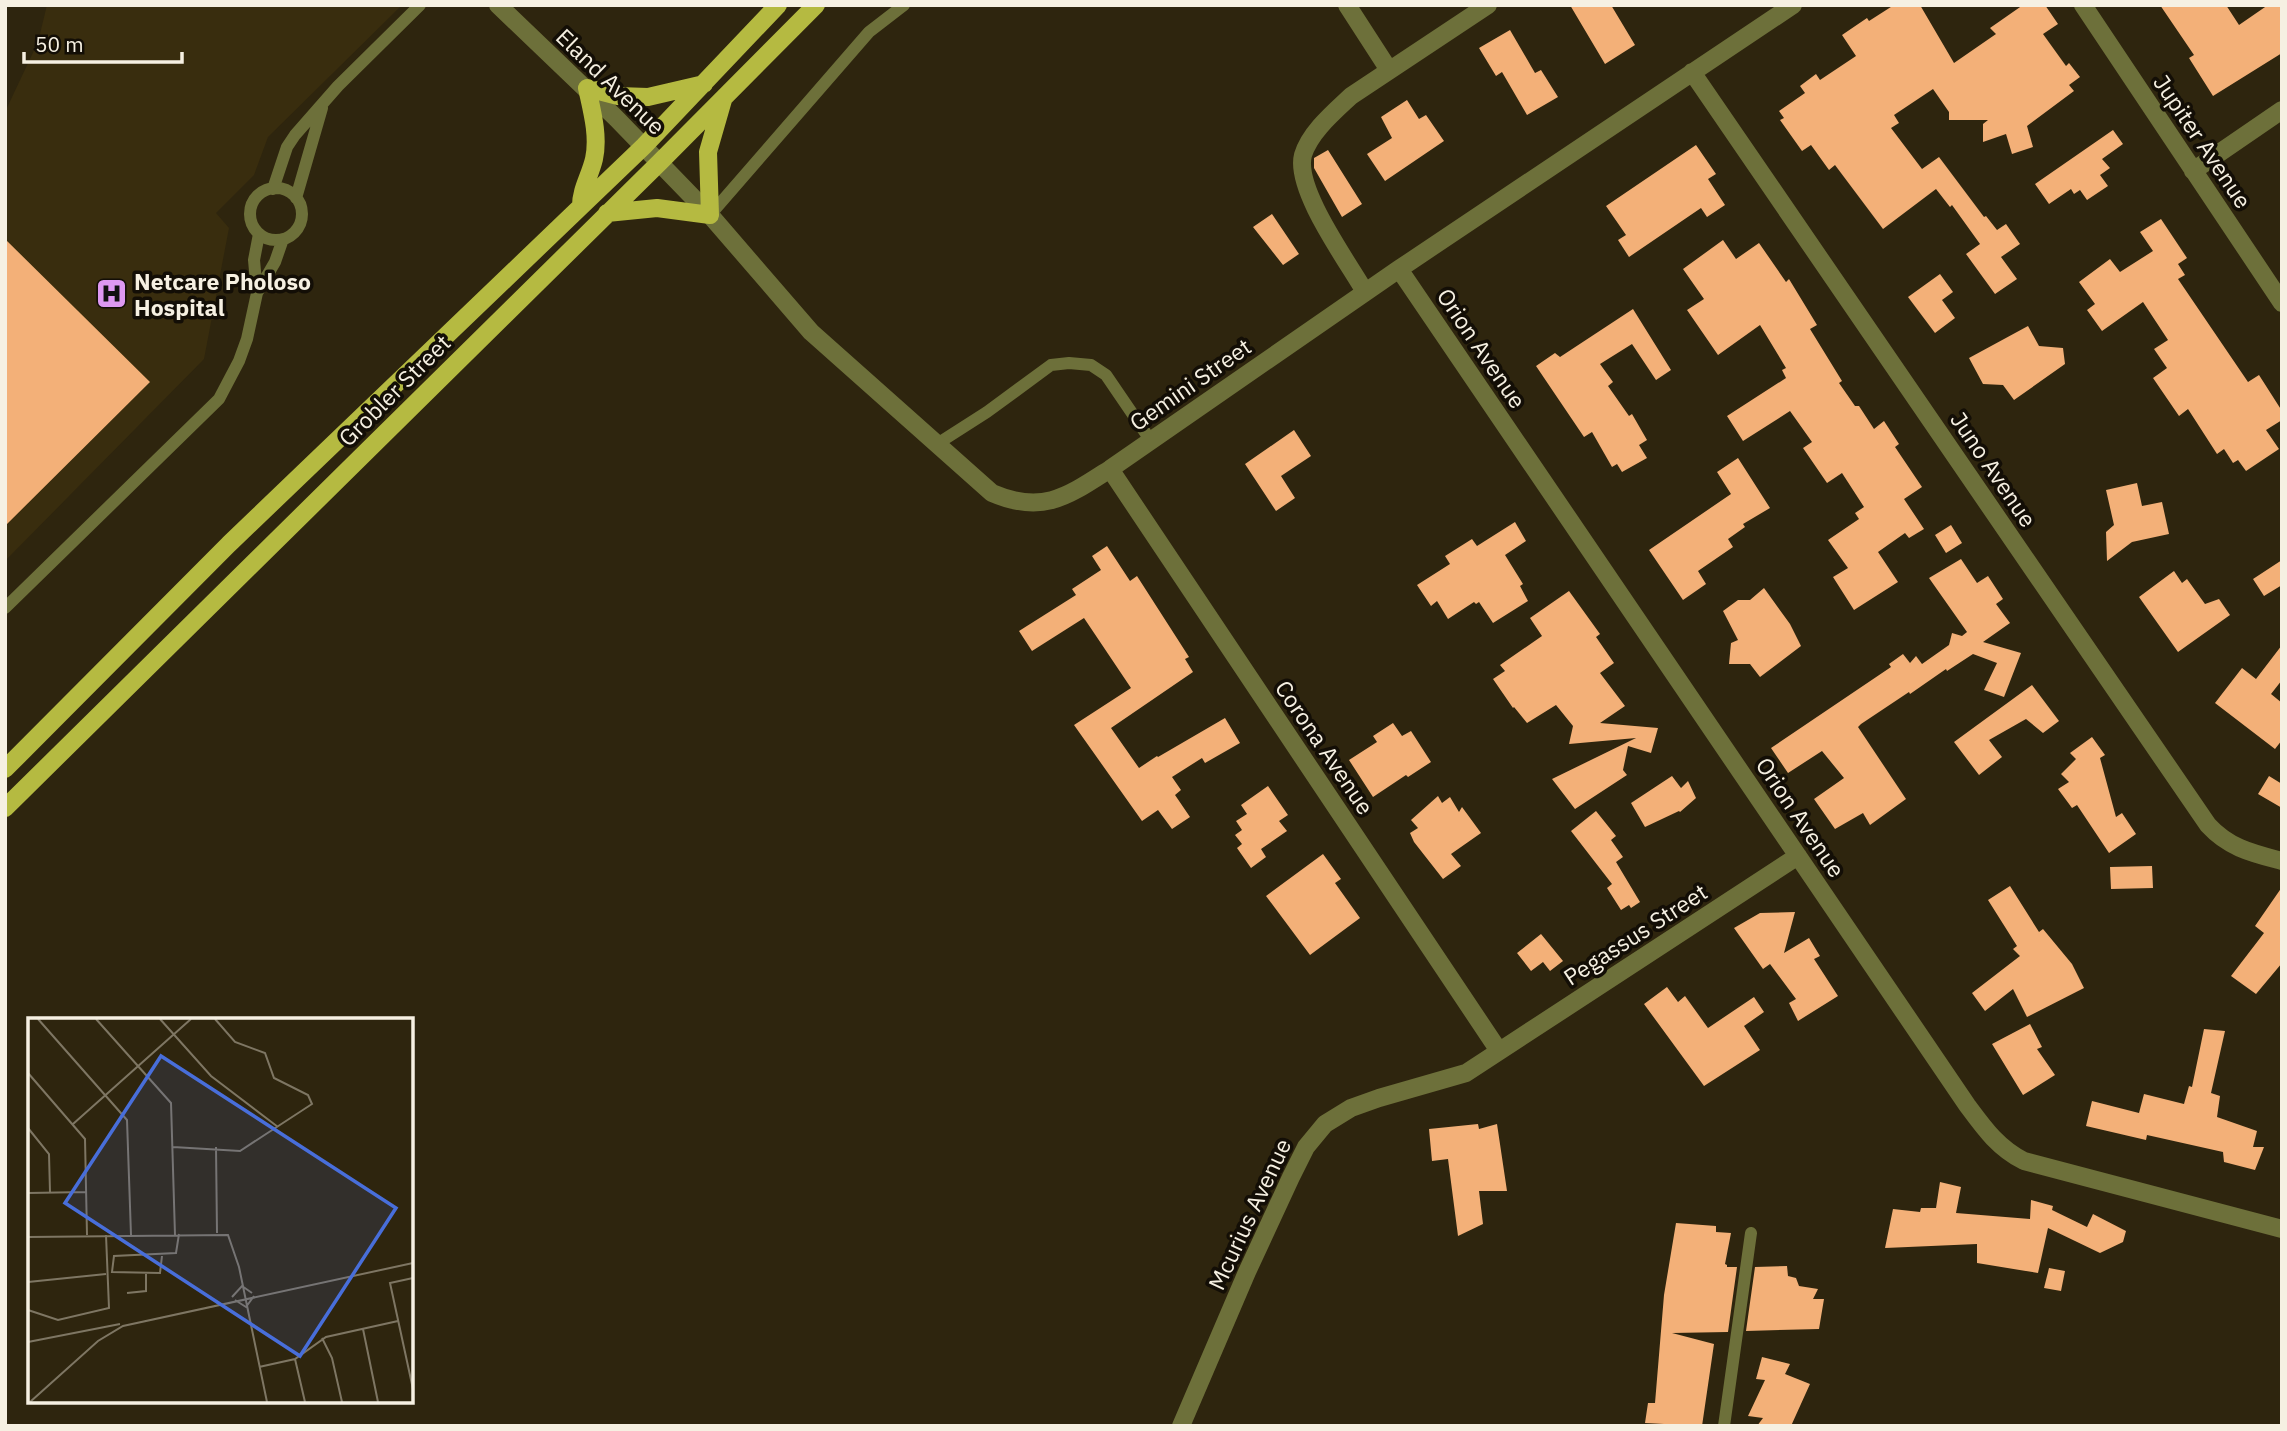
<svg xmlns="http://www.w3.org/2000/svg" width="2287" height="1431" viewBox="0 0 2287 1431" font-family="'IBM Plex Sans',sans-serif">
<style>
.built{fill:#392d0e}
.building{fill:#f3b078}
.lines{fill:none;stroke-linecap:round;stroke-linejoin:round}
.lane{stroke:#6d703a;stroke-width:12}
.street{stroke:#6d703a;stroke-width:18}
.primary{stroke:#b5ba41;stroke-width:18}
.labels{text-anchor:middle;dominant-baseline:central;stroke-width:7;stroke-linejoin:round;paint-order:stroke}
.street-label{font-size:23px;fill:#f6f0e2;stroke:#130e06}
.poi-label{font-size:23px;font-weight:bold;fill:#f6f0e2;stroke:#130e06;text-anchor:start}
.inset-road{fill:none;stroke:#7e7663;stroke-width:2}
.view{fill:#486eda;fill-opacity:0.15;stroke:#486eda;stroke-width:3.5}
.inset-edge{fill:none;stroke:#f6f0e2;stroke-width:3.5}
</style>
<rect width="100%" height="100%" fill="#2e250e"/>
<!-- built -->
<path class="built" d="M47,5H402L268,137L254,175L216,213L229,228L204,359L5,561V112L38,42Z"/>
<!-- building -->
<path class="building" d="M1570,5H1611L1635,45L1605,64Z
M1894,5H1920L1954,63L1996,34L1990,28L2023,5H2045L2058,24L2043,34L2066,66L2069,63L2080,77L2069,85L2074,91L2027,126L2033,147L2012,154L2006,134L1983,142V124L1988,120H1949V112L1933,89L1894,115L1899,123L1891,128L1922,169L1939,157L1984,217L1986,216L1997,230L2006,224L2020,244L2001,257L2017,279L1995,294L1966,254L1980,244L1952,205L1950,207L1936,189L1883,229L1835,165L1829,170L1811,145L1802,151L1780,120L1784,118L1779,111L1805,93L1800,86L1816,74L1820,80L1856,56L1842,35L1867,18L1869,21Z
M2160,5H2226L2239,25L2268,5H2282V53L2213,96L2189,58L2194,55Z
M1510,30L1535,73L1541,70L1558,97L1527,115L1502,72L1496,76L1479,48Z
M1407,100L1419,119L1426,115L1444,141L1385,181L1367,154L1392,138L1381,117Z
M2113,130L2123,144L2102,159L2110,168L2100,175L2108,186L2087,200L2080,190L2074,194L2071,189L2049,204L2035,184Z
M1696,145L1716,174L1708,179L1725,205L1707,217L1701,208L1629,257L1618,240L1626,235L1606,206Z
M1328,150L1362,204L1342,217L1314,168V158Z
M1272,214L1299,254L1283,265L1253,227Z
M2161,219L2187,258L2178,264L2185,275L2178,279L2248,382L2259,375L2282,411V420L2266,430L2279,449L2246,471L2238,460L2233,463L2224,449L2217,454L2188,409L2179,416L2153,378L2167,368L2154,349L2168,340L2143,302L2102,331L2087,310L2095,304L2079,282L2110,259L2120,272L2153,251L2140,232Z
M5,239L150,382L5,526Z
M1723,240L1736,259L1759,243L1786,282L1789,279L1817,325L1810,329L1842,381L1839,383L1855,406H1859L1874,429L1884,421L1899,444L1895,447L1922,487L1904,499L1924,529L1909,538L1905,533L1878,552L1898,582L1854,610L1833,577L1848,568L1828,540L1859,519L1855,513L1864,507L1842,473L1827,483L1803,448L1812,442L1790,411L1743,441L1727,416L1786,378L1782,370L1786,368L1760,325L1718,355L1687,310L1704,299L1683,269Z
M1940,274L1953,292L1942,300L1955,318L1935,333L1908,297Z
M1633,309L1671,370L1656,380L1632,344L1600,364L1613,382L1608,386L1629,416L1632,414L1647,440L1639,445L1647,458L1622,472L1617,464L1612,467L1592,432L1584,437L1536,366L1555,353L1560,357Z
M2028,326L2039,346L2063,348L2065,364L2014,400L2003,385L1983,384L1969,358Z
M1294,430L1311,456L1281,476L1295,498L1276,511L1245,464Z
M1738,458L1770,508L1743,524L1745,527L1728,539L1733,547L1698,571L1706,584L1683,600L1649,550L1731,494L1717,472Z
M2137,483L2142,506L2162,502L2169,534L2132,542L2107,561L2106,532L2114,525L2106,490Z
M1515,522L1526,541L1505,555L1523,584L1520,586L1528,601L1493,623L1479,602L1476,604L1474,602L1448,619L1437,601L1431,606L1417,585L1450,564L1445,556L1472,539L1477,546Z
M1951,525L1962,543L1946,553L1935,535Z
M1107,546L1130,581L1137,576L1189,657L1185,659L1193,672L1111,728L1139,768L1157,756L1158,757L1225,718L1240,743L1205,763L1202,758L1172,777L1181,790L1175,795L1190,817L1172,829L1158,810L1142,821L1074,725L1131,688L1084,618L1032,651L1019,631L1076,595L1072,589L1101,570L1092,556Z
M1961,559L1977,583L1988,576L2003,599L1996,604L2010,623L1983,642L2021,653L2004,697L1984,690L1997,663L1973,654L1947,671L1946,669L1910,694L1909,692L1861,724L1858,727L1906,799L1870,825L1863,813L1835,829L1814,799L1844,778L1822,751L1788,773L1771,748L1891,667L1889,664L1903,654L1910,663L1916,656L1922,664L1949,645L1952,633L1962,636L1967,632L1929,578Z
M2282,560V585L2264,596L2253,579Z
M2174,571L2182,583L2187,579L2205,604L2219,599L2230,615L2178,652L2139,597Z
M1764,588L1790,624L1801,646L1760,677L1750,664H1729L1731,643L1738,640L1723,611L1738,600H1750Z
M1569,591L1600,634L1596,637L1614,663L1600,673L1625,706L1600,723L1658,728L1651,753L1628,746L1623,770L1627,775L1575,809L1552,779L1636,738L1569,744L1573,726L1556,705L1527,723L1514,707L1513,708L1493,679L1505,671L1500,665L1542,636L1530,618Z
M2282,645V680L2271,694L2282,703V740L2275,749L2215,703L2242,668L2256,679Z
M2032,685L2059,721L2043,733L2026,719L1989,740L2002,757L1979,775L1954,742Z
M1393,723L1402,736L1411,731L1431,762L1408,777L1406,775L1373,797L1349,760L1377,742L1373,736Z
M2092,737L2105,755L2100,758L2116,817L2122,813L2136,834L2109,853L2077,805L2072,808L2058,789L2069,782L2061,774L2076,759L2070,753Z
M1672,776L1681,788L1688,781L1696,798L1680,812L1679,811L1645,827L1631,803Z
M2269,776L2282,784V808L2258,794Z
M1268,786L1288,815L1279,821L1287,831L1261,849L1266,857L1251,868L1237,848L1242,844L1235,835L1242,830L1236,821L1247,814L1241,805Z
M1438,796L1442,803L1450,797L1459,812L1462,807L1481,833L1451,854L1461,866L1443,879L1414,842L1410,833L1418,828L1411,820Z
M1596,811L1616,836L1611,840L1623,857L1616,862L1640,902L1631,908L1629,905L1621,910L1607,888L1612,884L1571,831Z
M1323,854L1341,879L1335,883L1360,918L1310,955L1266,896Z
M2152,866L2153,888L2111,889L2110,867Z
M2010,886L2039,932L2043,929L2072,964L2084,988L2027,1017L2013,989L1985,1011L1972,993L2020,956L2013,949L2017,946L1988,900Z
M2282,887V963L2256,994L2231,976L2264,933L2255,926Z
M1795,912L1784,953L1809,938L1820,956L1814,959L1838,996L1798,1021L1789,1003L1796,999L1770,964L1763,969L1734,928L1760,913Z
M1541,934L1563,961L1550,971L1543,962L1531,971L1517,953Z
M1667,987L1678,1002L1685,996L1708,1028L1754,997L1764,1012L1744,1026L1760,1050L1704,1086L1644,1004Z
M2030,1024L2042,1047L2037,1049L2055,1075L2023,1095L1992,1044Z
M2204,1029L2225,1031L2211,1093L2220,1096L2217,1117L2257,1131L2253,1147H2264L2255,1170L2224,1162L2223,1152L2147,1135L2146,1140L2086,1126L2092,1101L2139,1113L2144,1094L2184,1104L2189,1086L2192,1087Z
M1478,1124L1479,1129L1497,1124L1507,1191H1479L1483,1224L1458,1236L1448,1159L1432,1161L1429,1129Z
M1940,1182L1961,1187L1956,1213L2030,1219L2031,1200L2053,1206L2052,1210L2087,1227L2093,1214L2126,1231L2123,1242L2100,1253L2048,1228L2038,1273L1977,1263V1244L1885,1248L1893,1209L1920,1212L1921,1208H1936Z
M1676,1223L1716,1226V1232L1731,1233L1725,1264L1727,1265V1267H1737L1728,1332L1672,1333L1714,1344L1702,1426L1645,1423L1648,1403H1655L1664,1295Z
M1787,1266L1788,1276L1796,1278L1799,1286L1818,1289L1813,1299H1824L1819,1329L1746,1331L1755,1267Z
M2049,1268L2065,1271L2061,1291L2044,1288Z
M1762,1357L1790,1364L1785,1374L1810,1384L1791,1426H1757L1763,1418L1748,1416L1765,1380L1756,1379Z"/>
<g class="lines">
<!-- lane -->
<path class="lane" d="M250 214a26 26 0 1 1 52 0a26 26 0 1 1-52 0Z
M273,189L287,147L295,135L338,86L420,5
M296,198L322,108
M710,215L869,32L904,5
M257,293L254,260L259,234
M937,444L987,412L1051,365L1069,363L1091,365L1106,375L1151,441
M5,608L219,399L239,361L247,339L257,293L275,262L283,239
M1724,1426L1751,1233"/>
<!-- street -->
<path class="street" d="M498,5L616,118L710,215L811,332L992,493C1043,515 1068,496 1110,469L1399,269L1793,5
M1347,5L1389,70
M2083,5L2282,303
M1692,72L2208,825C2229,848 2252,853 2282,861
M2193,171L2282,110
M1399,269L1967,1105C1984,1128 1998,1148 2024,1161L2282,1229
M1365,292C1348,262 1294,189 1303,155C1310,132 1334,112 1351,96L1488,5
M1110,469L1499,1051
M1181,1426L1247,1272L1291,1177L1306,1147L1325,1124L1351,1108L1379,1098L1466,1073L1798,856"/>
<!-- primary -->
<path class="primary" d="M581,206C581,189 590,176 594,159C599,136 592,111 587,88L618,96L648,97L704,84
M607,213L657,208L710,215L708,152L723,100
M5,769L229,544L644,146L778,5
M5,808L660,162L816,5"/>
</g>
<!-- icons -->
<defs>
<symbol id="hospital-square" viewBox="-11 -11 22 22"><rect x="-9" y="-9" width="18" height="18" rx="4" fill="#de98f2" stroke="#130e06"/><path d="M-5-5h3v3.5h4V-5h3V5h-3V1.5h-4V5h-3Z" fill="#111"/></symbol>
</defs>
<g fill-rule="evenodd">
<use href="#hospital-square" x="94" y="276" width="35" height="35"/>
</g>
<g class="labels">
<!-- street labels -->
<g class="street-label">
<text transform="translate(611 81) rotate(44)">Eland Avenue</text>
<text transform="translate(2203 141) rotate(56)">Jupiter Avenue</text>
<text transform="translate(1482 348) rotate(56)">Orion Avenue</text>
<text transform="translate(1190 384) rotate(-35)">Gemini Street</text>
<text transform="translate(394 390) rotate(-45)">Grobler Street</text>
<text transform="translate(1994 469) rotate(56)">Juno Avenue</text>
<text transform="translate(1325 747) rotate(56)">Corona Avenue</text>
<text transform="translate(1801 817) rotate(56)">Orion Avenue</text>
<text transform="translate(1635 934) rotate(-33)">Pegassus Street</text>
<text transform="translate(1249 1214) rotate(-65)">Mcurius Avenue</text>
</g>
<!-- poi labels -->
<g class="poi-label">
<text x="134" y="281">Netcare Pholoso<tspan x="134" dy="26">Hospital</tspan></text>
</g>
</g>
<!-- overview -->
<g transform="translate(28 1018)">
<rect width="385" height="385" fill="#2e250e"/>
<path class="inset-road" d="M10,1L99,102L103,217M68,1L143,85L147,217M132,1L183,58L250,109M0,55L57,121L59,217M45,106L163,1M0,110L21,136L22,174M145,129L212,133L284,86L280,77L246,60L237,35L207,24L187,1M188,129L189,215M0,175L58,174M0,219L200,217L211,249L239,384M134,238L132,255L84,254L86,238L148,235L151,216M385,260L362,265L385,371M0,264L78,256M99,275L118,273V256M204,279L214,268L224,275M207,282L218,289L226,278M0,292L30,302L81,290L78,217M335,311L350,384M294,320L304,340L314,384M0,324L92,306M267,341L277,384M231,349L267,341L298,319L370,303M2,384L70,323L95,308L385,245"/>
<path class="view" d="M133,38L368,190L272,338L37,185Z"/>
<rect width="385" height="385" class="inset-edge"/>
</g>
<!-- border -->
<rect width="2287" height="1431" fill="none" stroke="#f6f0e2" stroke-width="14"/>
<!-- scale -->
<path d="M24 52v10h158v-10" fill="none" stroke="#f6f0e2" stroke-width="3.5"/>
<text x="35" y="52" font-size="21" fill="#f6f0e2" stroke="#130e06" stroke-width="5" paint-order="stroke">50 m</text>
</svg>
